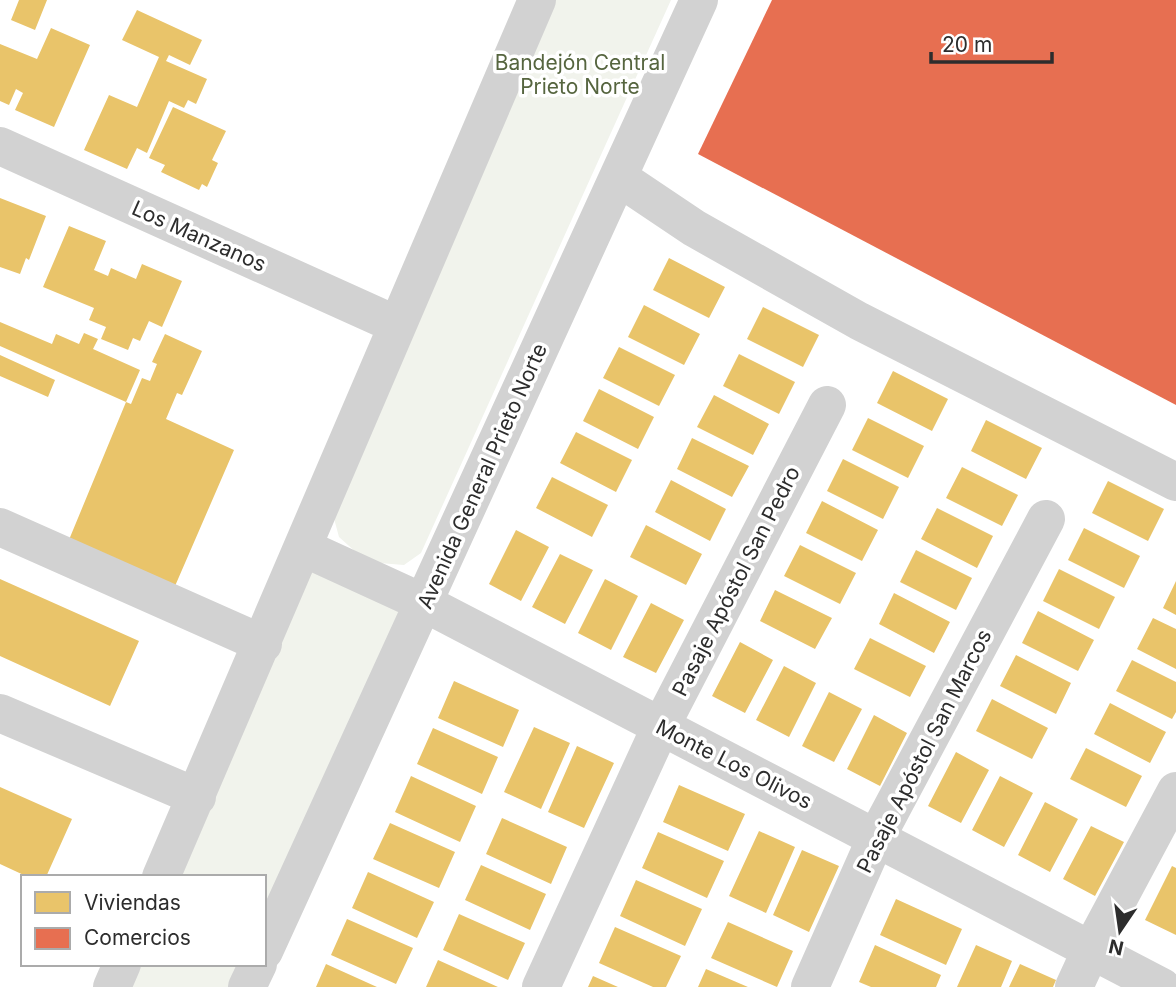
<svg xmlns="http://www.w3.org/2000/svg" width="1176" height="987" viewBox="0 0 1176 987" font-family="Inter,sans-serif">
<style>
.green{fill:#f1f3ec}
.homes{fill:#e9c46a}
.shops{fill:#e76f51}
.lines{fill:none;stroke-linecap:round;stroke-linejoin:round}
.minor{stroke:#d2d2d2;stroke-width:38}
.labels{text-anchor:middle;dominant-baseline:central;stroke-width:7;stroke-linejoin:round;paint-order:stroke}
.park-label{font-size:21px;fill:#56653f;stroke:#fff}
.street-label{font-size:21px;fill:#2d2d2d;stroke:#fff}
</style>
<rect width="100%" height="100%" fill="#fff"/>
<!-- green -->
<path class="green" d="M556,0H671L421,553L404,565L367,562L339,537L332,511Z
M310,564L408,609L264,922V877H174Z
M135,964H245L234,987H125Z"/>
<!-- homes -->
<path class="homes" d="M19,0H47L35,30L11,20Z
M137,10L202,40L190,65L169,55L166,61L207,79L196,104L188,100L184,108L169,101L147,153L137,148L127,169L84,150L109,95L137,107L159,57L122,40Z
M51,28L90,45L54,127L15,110L23,93L16,89L9,105L0,101V44L37,59Z
M173,107L226,131L212,160L218,163L207,187L202,184L199,190L161,172L165,165L149,158Z
M0,198L46,216L29,260L26,258L20,274L0,267Z
M69,226L106,241L94,270L108,276L111,268L136,279L142,264L182,281L162,327L149,321L140,341L133,338L128,350L101,339L106,327L89,320L94,308L43,287Z
M669,258L725,287L709,318L653,290Z
M644,305L700,334L684,365L628,337Z
M763,307L819,335L803,367L747,339Z
M0,322L52,344L56,334L79,344L84,333L98,339L93,349L140,370L126,402L0,346Z
M165,334L202,351L182,395L177,393L166,419L234,450L172,593L66,547L126,402L131,404L142,378L150,381L157,364L152,362Z
M619,347L675,375L659,406L603,378Z
M739,354L795,382L779,414L723,386Z
M0,355L55,380L48,397L0,376Z
M893,371L948,399L932,431L877,403Z
M599,389L654,417L638,449L583,421Z
M714,395L769,424L753,455L697,427Z
M868,418L924,446L908,478L852,450Z
M986,420L1042,448L1026,479L971,451Z
M576,432L632,460L616,492L560,463Z
M692,438L749,466L732,497L677,469Z
M843,459L899,487L883,519L827,491Z
M962,467L1018,495L1002,526L946,498Z
M552,477L608,505L592,537L536,508Z
M671,480L726,509L710,541L655,512Z
M1108,481L1164,509L1148,541L1092,513Z
M822,501L878,530L862,561L806,533Z
M937,508L993,536L977,568L921,539Z
M646,525L702,554L686,585L630,557Z
M1084,528L1140,556L1124,588L1068,560Z
M516,530L549,547L521,601L489,584Z
M800,545L856,573L840,604L784,576Z
M916,550L972,578L956,610L900,582Z
M560,554L593,570L565,624L532,607Z
M1059,569L1115,597L1099,629L1043,601Z
M0,579L139,641L110,706L0,656Z
M605,579L638,596L611,650L578,633Z
M1176,581V615L1163,608Z
M775,590L832,618L815,649L760,621Z
M894,593L950,622L934,653L879,624Z
M651,603L684,620L656,673L623,657Z
M1038,611L1094,640L1078,671L1022,643Z
M1153,618L1176,629V669L1137,649Z
M870,638L926,666L910,697L854,669Z
M740,642L773,660L745,713L712,696Z
M1016,655L1071,683L1056,714L1000,686Z
M1132,660L1176,682V712L1172,719L1116,691Z
M784,666L816,683L789,737L756,720Z
M454,681L519,710L503,747L438,718Z
M829,692L862,709L834,762L802,746Z
M992,699L1048,728L1032,759L976,731Z
M1110,703L1166,732L1150,763L1094,734Z
M874,715L907,733L880,786L847,769Z
M534,727L570,743L541,809L504,792Z
M433,728L498,757L482,794L417,764Z
M577,746L614,763L584,828L548,812Z
M1086,748L1142,776L1126,807L1070,779Z
M956,752L989,770L961,823L928,806Z
M411,776L476,806L460,842L395,812Z
M1000,776L1033,793L1004,847L972,830Z
M679,785L745,814L728,851L663,822Z
M0,787L72,819L46,877H28L0,864Z
M1045,802L1078,819L1050,872L1018,855Z
M502,818L567,847L551,884L486,854Z
M390,823L455,852L439,888L373,859Z
M1091,826L1124,842L1095,896L1063,879Z
M759,831L795,847L766,913L729,896Z
M658,832L724,861L707,898L642,868Z
M802,850L839,866L809,932L773,915Z
M481,865L546,894L530,930L465,900Z
M1172,866L1176,868V935L1145,920Z
M368,872L434,902L417,938L352,908Z
M636,880L702,909L685,946L620,916Z
M896,899L962,929L946,965L880,935Z
M459,914L525,943L508,980L443,950Z
M347,919L413,948L396,984L331,955Z
M728,922L793,951L777,987L711,958Z
M615,927L681,956L666,987H653L599,963Z
M875,945L941,975L936,987H871L859,982Z
M976,945L1012,961L1001,987H957Z
M438,960L498,987H426Z
M326,964L377,987H316Z
M1020,964L1056,980L1053,987H1009Z
M706,969L748,987H698Z
M593,976L618,987H588Z"/>
<!-- shops -->
<path class="shops" d="M772,0H1176V405L698,154Z"/>
<g class="lines">
<!-- minor -->
<path class="minor" d="M0,146L397,325
M618,177L694,228L859,321L1176,482
M0,527L263,644
M304,548L424,603L1162,987
M0,713L197,797
M161,877L537,0
M264,951L699,0
M112,987L122,964
M247,987L258,964
M541,987L661,726L827,405
M810,987L876,838L1046,519
M1074,987L1091,950L1176,791"/>
</g>
<g class="labels">
<!-- park labels -->
<g class="park-label">
<text x="580" y="62">Bandejón Central<tspan x="580" dy="24">Prieto Norte</tspan></text>
</g>
<!-- street labels -->
<g class="street-label">
<text transform="translate(199 236) rotate(24)">Los Manzanos</text>
<text transform="translate(482 476) rotate(-66)">Avenida General Prieto Norte</text>
<text transform="translate(736 581) rotate(-63)">Pasaje Apóstol San Pedro</text>
<text transform="translate(924 751) rotate(-63)">Pasaje Apóstol San Marcos</text>
<text transform="translate(734 764) rotate(27)">Monte Los Olivos</text>
</g>
</g>
<!-- legend -->
<rect x="21" y="875" width="245" height="91" fill="#ffffff" stroke="#ababab" stroke-width="2"/>
<rect x="35" y="892" width="35" height="21" fill="#e9c46a" stroke="#ababab" stroke-width="2"/>
<text x="84" y="910" font-size="21" fill="#2d2d2d">Viviendas</text>
<rect x="35" y="928" width="35" height="21" fill="#e76f51" stroke="#ababab" stroke-width="2"/>
<text x="84" y="945" font-size="21" fill="#2d2d2d">Comercios</text>
<!-- north arrow -->
<g transform="translate(1120 931) rotate(193)" stroke="#ffffff" stroke-width="5" paint-order="stroke">
<path d="M0-5L12 26L0 18L-12 26Z" fill="#2d2d2d"/>
<text y="-10" font-size="19" font-weight="bold" text-anchor="middle" fill="#2d2d2d">N</text>
</g>
<!-- scale -->
<path d="M931 52v10h121v-10" fill="none" stroke="#2d2d2d" stroke-width="3.5"/>
<text x="942" y="52" font-size="21" fill="#2d2d2d" stroke="#ffffff" stroke-width="5" paint-order="stroke">20 m</text>
</svg>
